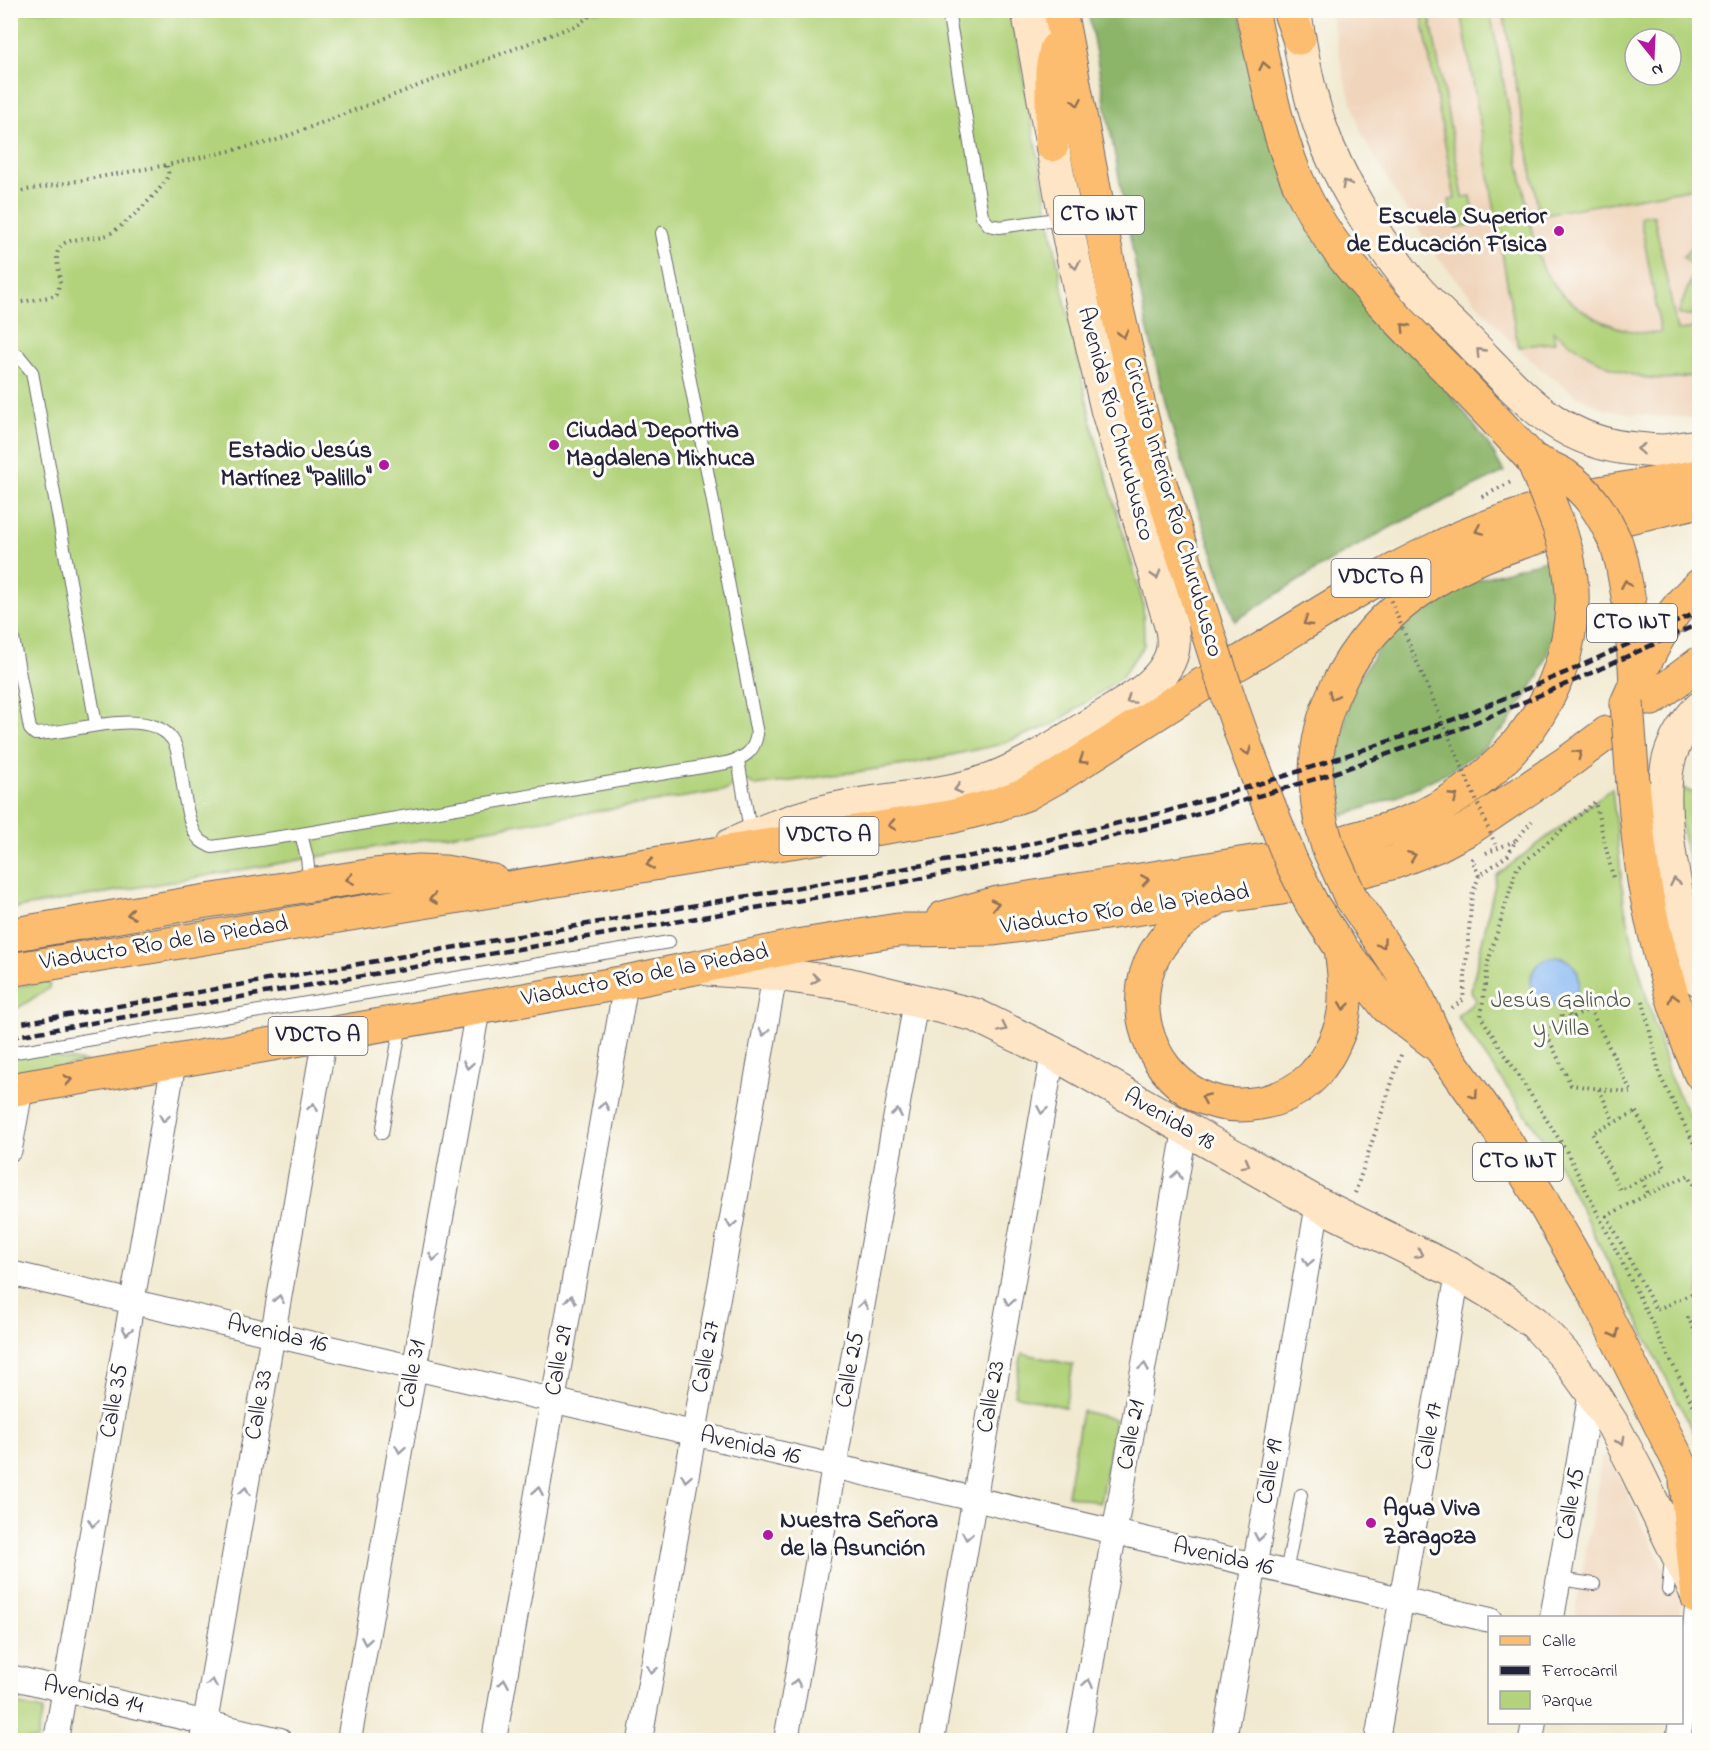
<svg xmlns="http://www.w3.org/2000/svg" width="1710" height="1751" viewBox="0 0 1710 1751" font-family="'Indie Flower',sans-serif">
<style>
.built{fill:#f0d5bc;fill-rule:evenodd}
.green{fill:#b2d37b;stroke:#6a7a5b;stroke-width:1.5;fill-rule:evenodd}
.forest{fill:#8db56b;stroke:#586c53;stroke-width:1.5}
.water{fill:#86b8f3;stroke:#546d97;stroke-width:1.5}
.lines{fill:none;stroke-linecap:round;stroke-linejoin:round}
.motorway-tunnel{stroke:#c8c1b2;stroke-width:33;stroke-dasharray:33 16;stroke-linecap:butt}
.service-casing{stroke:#6a686f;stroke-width:14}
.minor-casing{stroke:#6a686f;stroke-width:26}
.secondary-casing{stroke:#6a686f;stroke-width:35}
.primary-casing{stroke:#6a686f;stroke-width:35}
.motorway-casing{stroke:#6a686f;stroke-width:35}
.path{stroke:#6a686f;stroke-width:4;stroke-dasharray:1.5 4.5;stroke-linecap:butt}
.service{stroke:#fff;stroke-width:12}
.minor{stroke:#fff;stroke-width:24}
.secondary{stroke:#fee5c5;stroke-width:33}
.primary{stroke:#fcbd6f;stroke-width:33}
.motorway{stroke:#fcbd6f;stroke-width:33}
.rail{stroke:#22223b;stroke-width:4.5;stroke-dasharray:9 4.5;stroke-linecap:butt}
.motorway-bridge-casing{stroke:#6a686f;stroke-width:35;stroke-linecap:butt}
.path-bridge{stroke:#6a686f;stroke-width:4;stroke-dasharray:1.5 4.5;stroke-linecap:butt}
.motorway-bridge{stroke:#fcbd6f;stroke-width:33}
.oneway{stroke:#8f7055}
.oneway2{stroke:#9b8d87}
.oneway3{stroke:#9c9ca7}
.poi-dot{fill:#b5179e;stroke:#fdfcf7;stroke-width:2}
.labels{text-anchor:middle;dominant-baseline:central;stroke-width:6;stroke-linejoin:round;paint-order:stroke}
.shield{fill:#fdfcf7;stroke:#646373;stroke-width:1.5}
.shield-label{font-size:22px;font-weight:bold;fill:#22223b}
.poi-label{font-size:24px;font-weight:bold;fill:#22223b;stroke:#fdfcf7;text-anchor:start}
.street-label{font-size:24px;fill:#22223b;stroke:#fdfcf7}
.park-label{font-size:24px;fill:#4d574e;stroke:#fdfcf7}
</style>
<rect width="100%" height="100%" fill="#fdfcf7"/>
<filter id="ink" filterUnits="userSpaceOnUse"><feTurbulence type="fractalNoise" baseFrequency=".0167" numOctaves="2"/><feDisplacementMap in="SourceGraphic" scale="12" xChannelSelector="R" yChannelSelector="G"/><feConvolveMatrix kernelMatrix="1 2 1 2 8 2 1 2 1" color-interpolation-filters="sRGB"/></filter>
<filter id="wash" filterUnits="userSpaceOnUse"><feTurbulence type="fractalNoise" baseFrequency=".008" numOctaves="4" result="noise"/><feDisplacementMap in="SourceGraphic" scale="24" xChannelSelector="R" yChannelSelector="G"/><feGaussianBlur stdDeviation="1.35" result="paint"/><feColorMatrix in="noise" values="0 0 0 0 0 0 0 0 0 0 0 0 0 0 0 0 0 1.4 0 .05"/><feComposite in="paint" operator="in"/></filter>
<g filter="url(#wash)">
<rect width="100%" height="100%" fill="#f1e9d0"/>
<!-- built -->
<path class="built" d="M1330,11H1699V418L1653,416L1606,410L1574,394L1540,368L1508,339L1435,254L1404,207L1362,135L1345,81ZM1635,39H1671V75H1635Z
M1609,1456L1681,1603L1678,1617L1584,1618L1575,1615L1602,1457Z"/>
<!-- green -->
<path class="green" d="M11,11H1011L1063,292L1093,429L1143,603L1144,645L1121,678L1054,724L998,745L905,765L756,786L748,781L734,783L728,790L322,856L11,909Z
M1421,11H1429L1463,197L1471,196L1476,224L1454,228L1449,200L1455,199Z
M1461,11H1490L1535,248C1538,255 1541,263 1544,270C1566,309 1617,336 1661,333L1640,217L1647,215L1654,216L1677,331L1699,327V374C1639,390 1600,365 1553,331L1555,342L1518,347Z
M1503,11H1699V187L1539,215ZM1635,39H1671V75H1635Z
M1697,241L1700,243L1699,315H1678L1695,267L1683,257Z
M1680,787L1693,793L1699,790V875L1693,877L1680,822Z
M1612,788L1624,903L1638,966L1669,1075L1699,1136V1443L1554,1155L1457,1016L1476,1001L1471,991L1497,875Z
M43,981L50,983L49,988L18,1008L11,1009V988Z
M11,1049L39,1051L64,1059L86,1062L11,1078Z
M1022,1353L1073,1365L1065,1407L1014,1395Z
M1082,1411L1115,1419L1100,1503L1067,1495Z
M11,1703L43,1710L37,1740H11Z"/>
<!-- forest -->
<path class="forest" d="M1088,11H1239L1271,126L1452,396L1488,444L1504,472L1391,527L1330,561L1235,621L1181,458L1165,402L1146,322Z
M1552,558L1559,620L1539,676L1508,724L1483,749L1448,772L1396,797L1342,816L1335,775L1348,707L1355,685L1390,630L1453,587Z"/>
<!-- water -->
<path class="water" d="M1531 981a24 24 0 1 1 48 0a24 24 0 1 1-48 0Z"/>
</g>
<g filter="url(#ink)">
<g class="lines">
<!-- motorway-tunnel -->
<path class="motorway-tunnel" d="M1545,535L1616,520"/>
<defs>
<path id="service" d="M948,10L982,216L989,225L1000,227L1063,218
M10,355H18L32,372L96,724
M10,622L30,729L35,734C70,734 147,705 172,739C176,744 178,754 179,760C183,780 186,827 200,840C203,843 208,845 212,847L301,834L307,858L310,884
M738,760L751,836
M301,834L726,763C744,758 754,753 757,734L662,233
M10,1053L669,942
M382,1133L401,1024
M1286,1573L1301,1495
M1559,1579L1594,1584
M1668,1590L1671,1558"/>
<path id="minor" d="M10,1149L21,1088
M10,1273L1490,1620
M1552,1618L1591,1391
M10,1677L280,1740
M1682,1720L1691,1668L1698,1598
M56,1740L174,1061
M202,1740L325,1035
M349,1740L478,1008
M494,1740L626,982
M640,1740L775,974
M786,1740L916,1001
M932,1740L1053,1053
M1078,1740L1185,1130
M1224,1740L1318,1204
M1377,1740L1458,1273
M1531,1740L1534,1722
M1678,1740L1681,1722"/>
<path id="secondary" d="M1294,10C1301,49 1307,88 1320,126C1338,179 1374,236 1408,279C1427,303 1451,323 1472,345C1522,396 1559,443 1636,449C1645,450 1654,451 1663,451C1675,450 1688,447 1700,446
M1700,708C1686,721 1674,741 1669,759C1655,814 1681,926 1700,980
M731,845C764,830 799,817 834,809C882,799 931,798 978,784C1021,770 1059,744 1098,720C1120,706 1147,693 1163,671C1173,657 1175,646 1172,629L1107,409L1083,305L1065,217L1028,10
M708,969L775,974L847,984L975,1015L1053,1053L1318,1204L1458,1273L1501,1299L1535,1323L1567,1358L1591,1391L1614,1427L1637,1471L1697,1594"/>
<path id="primary" d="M10,935L188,904L374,875L419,871L445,872L493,881
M10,970L708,855
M10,1090L626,982L694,968"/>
<path id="motorway" d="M1060,10L1117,309L1139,406L1152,458L1209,636
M1252,10C1266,73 1276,137 1304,195C1337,263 1402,323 1455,377C1481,404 1507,432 1533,460
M1289,10L1299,38
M1052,145V70L1056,49
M1599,493L1700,476
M1616,520L1700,501
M1616,543L1622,563L1629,602L1635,666L1636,683L1627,703
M1237,664C1304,624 1369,580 1440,547C1470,532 1502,521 1534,511
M1636,681C1653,647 1669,610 1700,585
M1228,696L1247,750L1281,836
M1652,699L1700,663
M1633,783C1637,819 1639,856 1646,892C1658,954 1676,1015 1700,1073
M1322,826C1299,729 1346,638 1428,585C1464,561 1504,547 1545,535
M1343,842C1370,834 1399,828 1425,815C1508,773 1568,700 1572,604C1573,588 1570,571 1567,554
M708,855L950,817L993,806L1026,794L1060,775L1203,684
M1356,872L1395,862L1436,846L1470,828L1572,759L1607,733
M1350,896L1414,990L1439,1045
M1213,901C1193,912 1174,925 1161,944C1125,993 1144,1069 1199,1096C1235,1113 1284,1105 1313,1076C1325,1063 1334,1045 1340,1029C1349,1003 1344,974 1341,948
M1312,904L1341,948L1387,1007L1440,1047L1495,1124L1543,1202L1589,1282L1700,1504
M943,918L998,903L1271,859
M694,968L796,946L898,930L994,929L1282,888
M1686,1481L1698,1598"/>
</defs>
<!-- service casing -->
<use href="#service" class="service-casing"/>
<!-- minor casing -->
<use href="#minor" class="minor-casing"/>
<!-- secondary casing -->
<use href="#secondary" class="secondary-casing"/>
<!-- primary casing -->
<use href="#primary" class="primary-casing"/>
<!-- motorway casing -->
<use href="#motorway" class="motorway-casing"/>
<!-- path -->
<path class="path" d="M10,193L167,165
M10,304L50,297L57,294C58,290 60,285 60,280C60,269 52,254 62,245C70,237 95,239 107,235C119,231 166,187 168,175C169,172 167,168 167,165L274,141L579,24L597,10
M1482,497L1513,481
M1486,853L1515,841
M1473,858L1472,859L1479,876
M1613,877L1595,802L1517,868L1488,962L1481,1017L1566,1150L1700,1419
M1643,1001L1660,1076L1700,1156
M1564,1004L1571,1018L1590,1009L1632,1093L1571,1085L1545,1031L1560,1023Z
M1452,1008L1463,1000L1472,895L1479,876L1508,855L1516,840L1532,821
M1599,1089L1614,1122
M1636,1112L1665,1168L1620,1190L1592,1133Z
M1642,1180L1648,1194
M1355,1193L1402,1052
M1700,1195L1689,1175L1648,1194L1607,1216L1656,1310L1700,1290
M1700,1312L1688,1318L1700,1340"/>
<!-- service -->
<use href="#service" class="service"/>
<!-- minor -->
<use href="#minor" class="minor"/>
<!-- secondary -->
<use href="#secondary" class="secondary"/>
<!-- primary -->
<use href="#primary" class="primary"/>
<!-- motorway -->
<use href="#motorway" class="motorway"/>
<!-- rail -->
<path class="rail" d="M10,1025L891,871L1013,848L1165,812L1288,775L1452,720L1574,669L1700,611
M10,1037L894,884L1022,858L1172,822L1325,776L1462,728L1578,679L1700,623"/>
<defs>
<path id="motorway-bridge" d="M1533,460C1543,465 1554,469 1564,475C1590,492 1603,515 1616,543
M1533,460L1559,527L1567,554
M1209,636L1228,696
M1627,703L1633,783
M1322,826L1328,847L1350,896
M1281,836L1291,861L1312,904"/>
</defs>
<!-- motorway-bridge casing -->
<use href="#motorway-bridge" class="motorway-bridge-casing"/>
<!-- path-bridge -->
<path class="path-bridge" d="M1374,562L1495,844"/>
<!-- motorway-bridge -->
<use href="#motorway-bridge" class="motorway-bridge"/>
</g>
<!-- one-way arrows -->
<defs><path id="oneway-chevron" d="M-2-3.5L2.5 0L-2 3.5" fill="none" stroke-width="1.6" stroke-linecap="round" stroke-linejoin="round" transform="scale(1.5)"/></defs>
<g class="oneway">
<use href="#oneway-chevron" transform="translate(1264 66) rotate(-102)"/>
<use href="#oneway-chevron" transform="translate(1077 102) rotate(79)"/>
<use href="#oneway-chevron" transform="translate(1405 327) rotate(-134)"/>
<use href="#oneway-chevron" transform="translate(1123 334) rotate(77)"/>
<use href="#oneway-chevron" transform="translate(1479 530) rotate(157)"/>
<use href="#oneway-chevron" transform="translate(1626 584) rotate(-100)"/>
<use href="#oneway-chevron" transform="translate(1307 622) rotate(149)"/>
<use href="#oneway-chevron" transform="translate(1333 696) rotate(113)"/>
<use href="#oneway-chevron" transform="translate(1247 751) rotate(70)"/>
<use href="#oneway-chevron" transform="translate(1578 754) rotate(-37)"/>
<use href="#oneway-chevron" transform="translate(1083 760) rotate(147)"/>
<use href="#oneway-chevron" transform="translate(1454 797) rotate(-33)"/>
<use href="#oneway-chevron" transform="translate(892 825) rotate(171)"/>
<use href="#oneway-chevron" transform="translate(1412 856) rotate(-21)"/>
<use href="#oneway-chevron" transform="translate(650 864) rotate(171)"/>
<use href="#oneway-chevron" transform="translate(350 879) rotate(171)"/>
<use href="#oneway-chevron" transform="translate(1145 880) rotate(-9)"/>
<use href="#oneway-chevron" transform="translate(433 899) rotate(171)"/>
<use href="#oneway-chevron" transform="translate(995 904) rotate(-13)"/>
<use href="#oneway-chevron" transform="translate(131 914) rotate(170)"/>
<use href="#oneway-chevron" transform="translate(1382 944) rotate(55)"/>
<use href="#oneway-chevron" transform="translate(1673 998) rotate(-105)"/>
<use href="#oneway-chevron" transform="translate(1344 1006) rotate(97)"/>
<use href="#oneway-chevron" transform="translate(68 1080) rotate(-10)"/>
<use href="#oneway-chevron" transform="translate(1474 1095) rotate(55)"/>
<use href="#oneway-chevron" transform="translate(1205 1098) rotate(-156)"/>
<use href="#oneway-chevron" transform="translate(1615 1334) rotate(64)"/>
</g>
<g class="oneway2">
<use href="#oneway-chevron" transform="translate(1346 184) rotate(-118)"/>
<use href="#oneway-chevron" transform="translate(1075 265) rotate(79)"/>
<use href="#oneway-chevron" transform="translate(1480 352) rotate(-134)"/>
<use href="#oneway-chevron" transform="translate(1641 449) rotate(-176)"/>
<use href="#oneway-chevron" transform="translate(1156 575) rotate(73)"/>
<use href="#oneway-chevron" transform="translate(1130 700) rotate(145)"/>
<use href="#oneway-chevron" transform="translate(958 789) rotate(165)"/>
<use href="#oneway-chevron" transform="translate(1675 882) rotate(-101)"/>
<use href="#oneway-chevron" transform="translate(815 979) rotate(7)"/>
<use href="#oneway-chevron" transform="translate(1003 1028) rotate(26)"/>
<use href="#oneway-chevron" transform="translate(1246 1164) rotate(29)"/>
<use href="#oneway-chevron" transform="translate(1419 1254) rotate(26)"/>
<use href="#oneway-chevron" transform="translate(1621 1441) rotate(62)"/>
</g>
<g class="oneway3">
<use href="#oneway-chevron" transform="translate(764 1032) rotate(100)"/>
<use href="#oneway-chevron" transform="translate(468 1065) rotate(100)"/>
<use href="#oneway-chevron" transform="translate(604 1106) rotate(-80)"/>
<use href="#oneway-chevron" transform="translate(313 1107) rotate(-80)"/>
<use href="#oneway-chevron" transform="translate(1042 1110) rotate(100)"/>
<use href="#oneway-chevron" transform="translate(897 1113) rotate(-80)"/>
<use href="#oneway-chevron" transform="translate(164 1118) rotate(100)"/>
<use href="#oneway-chevron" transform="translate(1177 1175) rotate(-80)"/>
<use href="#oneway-chevron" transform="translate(731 1224) rotate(100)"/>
<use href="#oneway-chevron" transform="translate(434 1257) rotate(100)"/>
<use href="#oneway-chevron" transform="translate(1308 1262) rotate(100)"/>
<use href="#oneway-chevron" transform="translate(279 1299) rotate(-80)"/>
<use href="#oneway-chevron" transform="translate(571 1299) rotate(-80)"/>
<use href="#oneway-chevron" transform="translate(1009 1302) rotate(100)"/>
<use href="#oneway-chevron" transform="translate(863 1305) rotate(-80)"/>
<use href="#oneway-chevron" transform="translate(127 1331) rotate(100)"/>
<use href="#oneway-chevron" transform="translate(1144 1367) rotate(-80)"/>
<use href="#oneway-chevron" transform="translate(400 1449) rotate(100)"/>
<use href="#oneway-chevron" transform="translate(686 1478) rotate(100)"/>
<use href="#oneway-chevron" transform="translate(245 1491) rotate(-80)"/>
<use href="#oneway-chevron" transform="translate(538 1491) rotate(-80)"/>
<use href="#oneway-chevron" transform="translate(93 1523) rotate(100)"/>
<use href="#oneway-chevron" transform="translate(967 1536) rotate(100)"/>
<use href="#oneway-chevron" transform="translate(1259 1537) rotate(100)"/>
<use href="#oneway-chevron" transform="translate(366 1641) rotate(100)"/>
<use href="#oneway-chevron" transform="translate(652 1670) rotate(100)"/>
<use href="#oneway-chevron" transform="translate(212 1683) rotate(-80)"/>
<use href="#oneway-chevron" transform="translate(504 1683) rotate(-80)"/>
<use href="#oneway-chevron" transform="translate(796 1683) rotate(-80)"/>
<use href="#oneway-chevron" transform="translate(1088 1683) rotate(-80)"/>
</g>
</g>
<!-- markers -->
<g class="poi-dot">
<circle cx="1559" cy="231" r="6"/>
<circle cx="554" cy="445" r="6"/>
<circle cx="384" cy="465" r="6"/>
<circle cx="1371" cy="1523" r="6"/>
<circle cx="768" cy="1535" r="6"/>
</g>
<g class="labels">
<!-- shield labels -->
<g class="shield">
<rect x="1054" y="196" width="90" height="38" rx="4.5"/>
<rect x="1331.5" y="559" width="99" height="38" rx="4.5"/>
<rect x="1587" y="604" width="90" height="38" rx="4.5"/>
<rect x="779.5" y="817" width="99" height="38" rx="4.5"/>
<rect x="268.5" y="1017" width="99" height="38" rx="4.5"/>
<rect x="1473" y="1143" width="90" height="38" rx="4.5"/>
</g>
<g class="shield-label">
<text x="1099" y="215">CTO INT</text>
<text x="1381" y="578">VDCTO A</text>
<text x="1632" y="623">CTO INT</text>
<text x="829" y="836">VDCTO A</text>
<text x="318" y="1036">VDCTO A</text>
<text x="1518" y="1162">CTO INT</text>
</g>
<!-- poi labels -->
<g class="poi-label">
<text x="1547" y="217" text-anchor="end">Escuela Superior<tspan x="1547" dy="28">de Educación Física</tspan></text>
<text x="566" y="431">Ciudad Deportiva<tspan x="566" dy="28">Magdalena Mixhuca</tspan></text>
<text x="372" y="451" text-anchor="end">Estadio Jesús<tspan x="372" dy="28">Martínez "Palillo"</tspan></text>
<text x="1383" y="1509">Agua Viva<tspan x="1383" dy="28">Zaragoza</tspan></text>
<text x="780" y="1521">Nuestra Señora<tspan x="780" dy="28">de la Asunción</tspan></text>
</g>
<!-- street labels -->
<g class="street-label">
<text transform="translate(1115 424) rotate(75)">Avenida Río Churubusco</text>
<text transform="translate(1172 507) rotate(74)">Circuito Interior Río Churubusco</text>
<text transform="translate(1125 910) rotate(-8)">Viaducto Río de la Piedad</text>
<text transform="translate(164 944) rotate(-9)">Viaducto Río de la Piedad</text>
<text transform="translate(645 976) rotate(-11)">Viaducto Río de la Piedad</text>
<text transform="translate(1169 1120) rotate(30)">Avenida 18</text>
<text transform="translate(277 1335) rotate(13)">Avenida 16</text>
<text transform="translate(707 1357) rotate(-80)">Calle 27</text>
<text transform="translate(560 1361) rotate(-80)">Calle 29</text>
<text transform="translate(851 1370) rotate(-80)">Calle 25</text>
<text transform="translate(413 1374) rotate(-80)">Calle 31</text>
<text transform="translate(992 1397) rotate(-80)">Calle 23</text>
<text transform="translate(115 1401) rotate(-80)">Calle 35</text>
<text transform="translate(260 1405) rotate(-80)">Calle 33</text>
<text transform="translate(1132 1435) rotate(-80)">Calle 21</text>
<text transform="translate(1430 1436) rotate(-80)">Calle 17</text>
<text transform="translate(750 1447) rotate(13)">Avenida 16</text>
<text transform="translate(1271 1472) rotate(-80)">Calle 19</text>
<text transform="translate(1572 1504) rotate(-80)">Calle 15</text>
<text transform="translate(1223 1558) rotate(13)">Avenida 16</text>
<text transform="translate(93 1696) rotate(13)">Avenida 14</text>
</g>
<!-- park labels -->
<g class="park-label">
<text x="1561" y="1001">Jesús Galindo<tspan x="1561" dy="28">y Villa</tspan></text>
</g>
</g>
<!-- margin -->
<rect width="1710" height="1751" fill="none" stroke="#fdfcf7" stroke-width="36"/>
<!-- legend -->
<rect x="1488" y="1616" width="195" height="108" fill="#fdfcf7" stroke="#a5a5ac" stroke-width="1.5"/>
<rect x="1500" y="1636" width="30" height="9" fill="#fcbd6f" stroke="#a5a5ac" stroke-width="1.5"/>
<text x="1542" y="1646" font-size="18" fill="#22223b">Calle</text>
<rect x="1500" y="1666" width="30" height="9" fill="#22223b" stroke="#a5a5ac" stroke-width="1.5"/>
<text x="1542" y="1676" font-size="18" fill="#22223b">Ferrocarril</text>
<rect x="1500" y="1691" width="30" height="18" fill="#b2d37b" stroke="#a5a5ac" stroke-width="1.5"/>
<text x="1542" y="1706" font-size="18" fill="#22223b">Parque</text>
<!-- north arrow -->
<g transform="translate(1653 57) rotate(162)"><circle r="28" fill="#fdfcf7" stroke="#a5a5ac" stroke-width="1.5"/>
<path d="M0-4.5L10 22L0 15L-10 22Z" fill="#b5179e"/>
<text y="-9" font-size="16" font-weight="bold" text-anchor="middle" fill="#22223b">N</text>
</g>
</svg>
